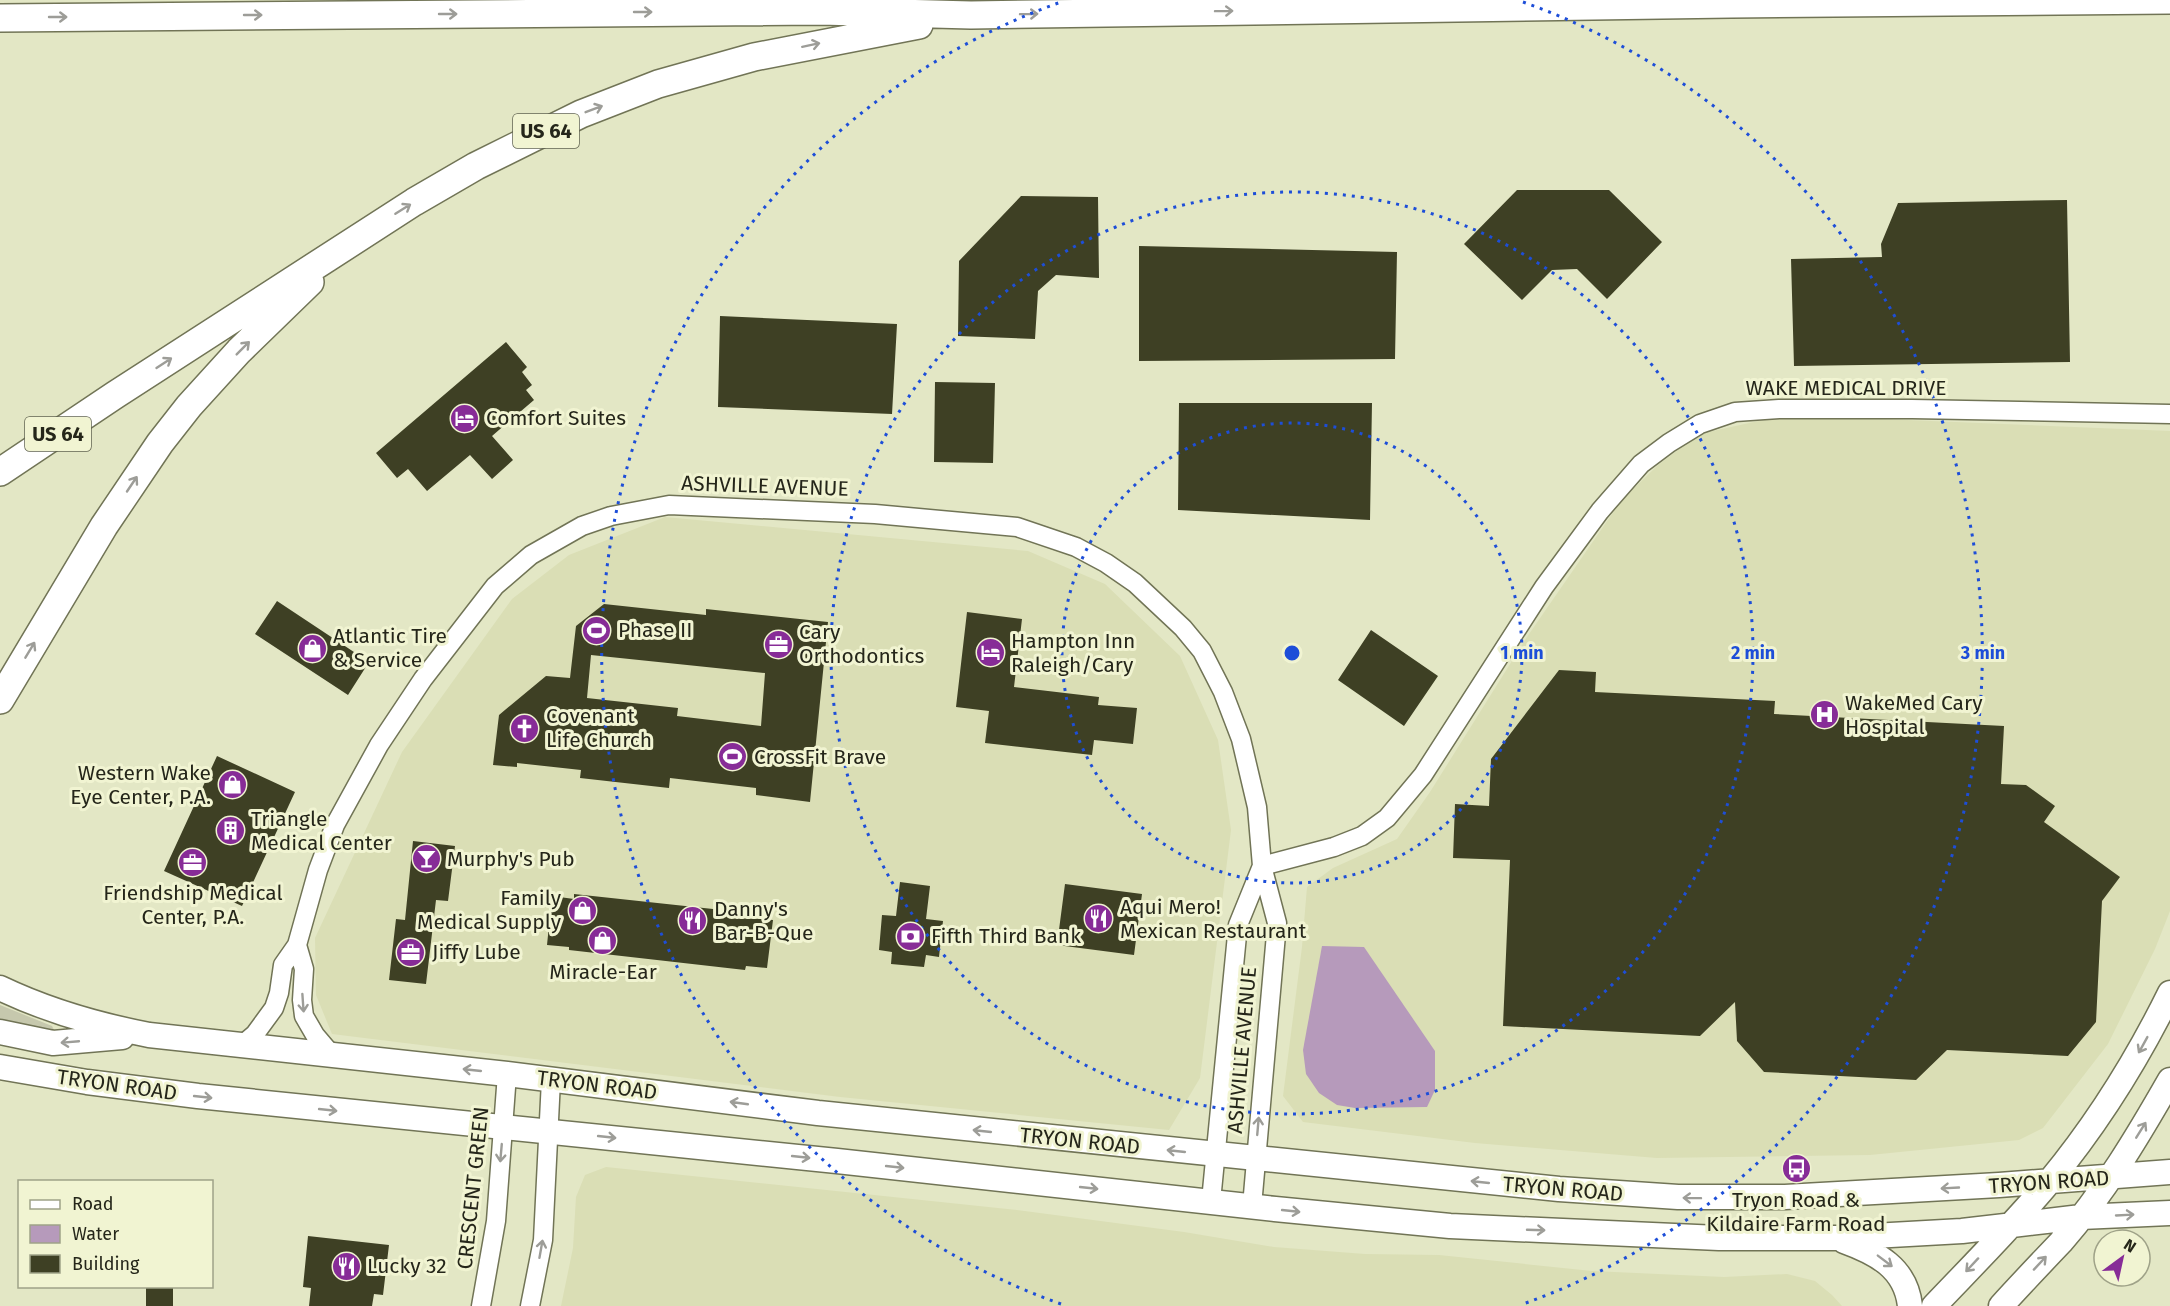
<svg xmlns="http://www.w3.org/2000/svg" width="2170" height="1306" viewBox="0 0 2170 1306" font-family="'Fira Sans',sans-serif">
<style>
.built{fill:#dadeb5}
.green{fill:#c6c8ad}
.water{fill:#b69abb}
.building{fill:#3e4024;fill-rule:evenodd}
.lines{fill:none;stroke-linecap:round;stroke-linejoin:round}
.minor-casing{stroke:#717456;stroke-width:21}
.major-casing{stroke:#717456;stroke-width:27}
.highway-casing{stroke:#717456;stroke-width:30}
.minor{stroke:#fff;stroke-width:18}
.major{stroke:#fff;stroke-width:24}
.highway{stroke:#fff;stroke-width:27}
.oneway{stroke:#9d9d98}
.ring{fill:none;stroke:#1d4ed8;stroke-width:3;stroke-dasharray:3 6}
.labels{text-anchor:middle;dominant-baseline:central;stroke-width:6;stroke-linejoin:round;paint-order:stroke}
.shield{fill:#f1f4d2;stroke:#626451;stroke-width:1.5}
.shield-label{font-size:20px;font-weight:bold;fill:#25261a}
.street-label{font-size:21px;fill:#25261a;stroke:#f1f4d2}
.poi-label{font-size:21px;fill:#25261a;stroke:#f1f4d2;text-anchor:start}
.centre{fill:#1d4ed8;stroke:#f1f4d2;stroke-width:3}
.ring-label{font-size:18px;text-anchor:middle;font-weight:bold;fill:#1d4ed8;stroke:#f1f4d2;stroke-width:6;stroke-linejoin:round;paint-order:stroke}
</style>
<rect width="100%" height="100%" fill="#e3e7c5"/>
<!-- built -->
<path class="built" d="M1786,415L2170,431V911L2155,949L2108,1044L2043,1128L2019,1140L1870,1155L1657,1158L1475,1143L1303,1122L1283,1096L1302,947L1307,887L1333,868L1397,839L1430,792L1527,637L1621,501L1658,465L1699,434Z
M665,517L1028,551L1105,584L1180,656L1218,740L1231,830L1200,1078L1169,1130L840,1097L332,1034L316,995L315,938L402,752L512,599L569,555Z
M606,1167L1017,1210L1184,1232L1274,1247L1365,1254L1439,1255L1592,1271L1724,1277L1787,1274L1815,1281L1832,1295L1842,1306H561L573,1248L576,1197L585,1175Z"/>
<!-- green -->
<path class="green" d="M0,1005L52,1026L54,1030L52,1031L0,1021Z"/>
<!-- water -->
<path class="water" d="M1322,946L1364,947L1435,1051V1090L1427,1107L1355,1108L1337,1105L1319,1093L1306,1074L1303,1050Z"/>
<!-- building -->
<path class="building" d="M1517,190H1609L1662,242L1607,299L1577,269L1552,270L1522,300L1464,244Z
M1021,196L1098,197L1099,278L1056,275L1038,291L1035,339L958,336L959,261Z
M2067,200L2070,362L1794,366L1791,259L1882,257L1881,244L1898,203Z
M1139,246L1397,252L1395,359L1139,361Z
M720,316L897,324L892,414L718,407Z
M506,342L527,367L522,372L532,385L526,390L534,400L492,436L513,460L492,479L470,455L427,491L408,469L397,478L376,453Z
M935,382L995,383L993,463L934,462Z
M1179,403H1372L1370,520L1178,510Z
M277,601L369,662L348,695L255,634Z
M604,604L706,615V609L828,622L810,802L756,795V788L670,778L669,788L580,778L581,770L517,763V767L493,765L499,715L546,676L570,678L576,626ZM591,655L765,673L761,726L677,716L678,708L587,698Z
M967,612L1022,619L1014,687L1099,697L1098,705L1137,708L1133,744L1094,740L1092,755L985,743L989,711L956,707Z
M1371,630L1438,676L1404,726L1338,680Z
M1559,670L1596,672L1595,692L1775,701L1774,714L2004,726L2001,784L2026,785L2055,806L2044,822L2120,877L2102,901L2096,1022L2068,1056L1947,1050L1916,1080L1764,1072L1737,1041L1735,1002L1700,1036L1503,1026L1510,860L1453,858L1455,804L1489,806L1491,759Z
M217,756L295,792L242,906L164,871Z
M413,841L455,846L448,901L436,900L426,984L389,980L396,919L405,920Z
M900,882L930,886L926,919L943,921L939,957L926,955L924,967L891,964L892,952L879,950L882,915L896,916Z
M1065,884L1142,894L1134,955L1057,945Z
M574,894L750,913V918L773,920L767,968L746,966L745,970L569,950V947L547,945L552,896L574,899Z
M308,1236L389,1245L383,1295L374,1294L372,1306H309L311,1288L303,1287Z
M146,1287H173V1306H146Z"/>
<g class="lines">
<defs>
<path id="minor" d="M1262,866L1334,847L1362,836L1387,818L1423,775L1544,587L1600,511L1641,464L1669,443L1700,424L1735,412L1779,409H1912L2170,414
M297,945L304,969L302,1000L304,1016L315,1035L332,1055
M242,1045L255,1034L274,1008L279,993L283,965L297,945L318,870L335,825L379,745L423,679L495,586L531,555L582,526L611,516L669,505L875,514L1017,527L1076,547L1106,563L1135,583L1183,628L1202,651L1223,692L1241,739L1257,807L1262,866L1277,923L1252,1206
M1211,1201L1238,925L1262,866
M481,1306L496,1221L507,1074
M530,1306L543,1240L551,1080"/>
<path id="major" d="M0,988C48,1011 97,1025 149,1035L507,1074L818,1113L1559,1189L1678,1197H1785L1999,1185L2170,1172
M0,1032L53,1043L122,1037
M0,1067L87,1082L198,1096L837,1161L1275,1209L1450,1226L1719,1238H1837L1962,1231L2081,1217L2170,1213
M1844,1241C1877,1253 1906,1268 1910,1306
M1934,1306C1973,1265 2013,1225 2049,1182C2097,1124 2137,1060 2170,993
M2001,1306C2021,1284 2041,1263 2061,1242C2104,1193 2138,1136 2170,1080"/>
<path id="highway" d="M0,18L821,11L971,15L1731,4L2170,0
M0,472L115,395L414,202L476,166L581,114L658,84L754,57L919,25
M0,700L104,526L160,443L189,406L239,351L310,282"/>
</defs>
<!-- minor casing -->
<use href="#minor" class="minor-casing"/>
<!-- major casing -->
<use href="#major" class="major-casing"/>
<!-- highway casing -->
<use href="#highway" class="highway-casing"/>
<!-- minor -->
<use href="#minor" class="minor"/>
<!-- major -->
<use href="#major" class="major"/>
<!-- highway -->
<use href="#highway" class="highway"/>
</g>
<!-- one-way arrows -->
<defs><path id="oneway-shaft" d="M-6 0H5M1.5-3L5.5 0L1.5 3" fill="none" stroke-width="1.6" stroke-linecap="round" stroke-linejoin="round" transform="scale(1.5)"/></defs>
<g class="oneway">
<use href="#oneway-shaft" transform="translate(1224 11) rotate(-1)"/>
<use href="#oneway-shaft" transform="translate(643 12)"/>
<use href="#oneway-shaft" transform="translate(448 14)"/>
<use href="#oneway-shaft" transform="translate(1029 14) rotate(-1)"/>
<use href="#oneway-shaft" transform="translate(253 15)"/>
<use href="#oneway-shaft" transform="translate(58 17)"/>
<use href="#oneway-shaft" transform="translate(811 45) rotate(-12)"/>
<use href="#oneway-shaft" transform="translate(594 109) rotate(-21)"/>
<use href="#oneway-shaft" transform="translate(403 209) rotate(-32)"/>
<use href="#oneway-shaft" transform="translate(243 348) rotate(-45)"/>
<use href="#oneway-shaft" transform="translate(164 363) rotate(-33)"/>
<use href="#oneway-shaft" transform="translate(132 484) rotate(-56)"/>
<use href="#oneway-shaft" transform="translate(30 650) rotate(-59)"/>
<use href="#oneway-shaft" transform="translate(303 1003) rotate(86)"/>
<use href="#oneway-shaft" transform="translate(70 1042) rotate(175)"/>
<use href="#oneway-shaft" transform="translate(2143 1045) rotate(119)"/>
<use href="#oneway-shaft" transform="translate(472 1070) rotate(-174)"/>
<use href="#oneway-shaft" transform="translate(203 1097) rotate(6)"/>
<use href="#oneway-shaft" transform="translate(739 1103) rotate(-172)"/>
<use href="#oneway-shaft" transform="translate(328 1110) rotate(6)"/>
<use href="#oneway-shaft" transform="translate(1258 1126) rotate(-85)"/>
<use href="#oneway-shaft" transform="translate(2141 1130) rotate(-58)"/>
<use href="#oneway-shaft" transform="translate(982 1131) rotate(-174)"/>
<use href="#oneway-shaft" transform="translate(607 1137) rotate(6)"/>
<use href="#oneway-shaft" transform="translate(1176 1151) rotate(-174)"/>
<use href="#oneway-shaft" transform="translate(501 1153) rotate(95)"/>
<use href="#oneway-shaft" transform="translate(801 1157) rotate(6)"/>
<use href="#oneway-shaft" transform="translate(895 1167) rotate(6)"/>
<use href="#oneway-shaft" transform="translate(1480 1182) rotate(-174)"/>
<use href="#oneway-shaft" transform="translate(1089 1188) rotate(6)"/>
<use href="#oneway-shaft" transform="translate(1950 1188) rotate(177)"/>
<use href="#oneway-shaft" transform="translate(1692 1198) rotate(-179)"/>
<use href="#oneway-shaft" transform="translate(1291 1211) rotate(6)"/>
<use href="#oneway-shaft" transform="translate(2125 1215) rotate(-3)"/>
<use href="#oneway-shaft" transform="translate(1536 1230) rotate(2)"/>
<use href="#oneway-shaft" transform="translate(541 1249) rotate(-80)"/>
<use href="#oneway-shaft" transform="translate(1885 1261) rotate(37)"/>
<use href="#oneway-shaft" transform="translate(2040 1263) rotate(-47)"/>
<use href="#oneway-shaft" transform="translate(1972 1265) rotate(133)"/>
</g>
<!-- distance rings -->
<g class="ring">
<circle cx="1292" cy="653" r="230"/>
<circle cx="1292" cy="653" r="461"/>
<path d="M1061 1304A691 691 0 0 1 1061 2M1523 2A691 691 0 0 1 1523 1304"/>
</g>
<!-- icons -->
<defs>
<symbol id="hotel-disc" viewBox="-11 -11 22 22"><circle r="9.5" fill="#872c97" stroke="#f1f4d2"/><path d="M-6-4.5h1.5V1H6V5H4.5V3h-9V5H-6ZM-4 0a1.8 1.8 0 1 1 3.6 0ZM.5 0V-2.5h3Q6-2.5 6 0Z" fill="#fff"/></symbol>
<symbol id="stadium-disc" viewBox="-11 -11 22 22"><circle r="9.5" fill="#872c97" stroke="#f1f4d2"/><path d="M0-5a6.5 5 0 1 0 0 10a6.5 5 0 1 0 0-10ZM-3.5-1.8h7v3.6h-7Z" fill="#fff"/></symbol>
<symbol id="office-disc" viewBox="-11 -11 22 22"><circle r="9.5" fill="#872c97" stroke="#f1f4d2"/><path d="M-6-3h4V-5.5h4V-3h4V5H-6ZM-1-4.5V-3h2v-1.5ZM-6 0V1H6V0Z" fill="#fff"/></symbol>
<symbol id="shop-disc" viewBox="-11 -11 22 22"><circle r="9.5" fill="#872c97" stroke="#f1f4d2"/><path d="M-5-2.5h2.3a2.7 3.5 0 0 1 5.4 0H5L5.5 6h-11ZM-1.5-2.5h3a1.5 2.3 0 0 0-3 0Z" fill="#fff"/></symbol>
<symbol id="hospital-disc" viewBox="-11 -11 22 22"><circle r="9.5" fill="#872c97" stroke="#f1f4d2"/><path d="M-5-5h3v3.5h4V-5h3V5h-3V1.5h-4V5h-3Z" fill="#fff"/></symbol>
<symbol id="church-disc" viewBox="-11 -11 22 22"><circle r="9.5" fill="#872c97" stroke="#f1f4d2"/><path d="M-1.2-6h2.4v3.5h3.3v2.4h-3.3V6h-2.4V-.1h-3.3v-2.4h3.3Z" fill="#fff"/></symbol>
<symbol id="building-disc" viewBox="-11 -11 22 22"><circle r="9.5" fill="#872c97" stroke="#f1f4d2"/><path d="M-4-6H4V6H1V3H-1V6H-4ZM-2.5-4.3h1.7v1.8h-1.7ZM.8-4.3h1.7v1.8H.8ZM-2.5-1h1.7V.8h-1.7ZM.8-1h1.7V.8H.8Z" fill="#fff"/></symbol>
<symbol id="bar-disc" viewBox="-11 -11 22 22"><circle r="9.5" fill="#872c97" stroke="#f1f4d2"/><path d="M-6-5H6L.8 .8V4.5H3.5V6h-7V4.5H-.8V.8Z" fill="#fff"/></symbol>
<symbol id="restaurant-disc" viewBox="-11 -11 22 22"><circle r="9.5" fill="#872c97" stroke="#f1f4d2"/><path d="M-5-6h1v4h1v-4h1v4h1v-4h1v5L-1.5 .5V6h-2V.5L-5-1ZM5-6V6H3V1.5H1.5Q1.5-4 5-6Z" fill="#fff"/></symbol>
<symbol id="bank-disc" viewBox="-11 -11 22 22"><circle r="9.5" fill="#872c97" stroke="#f1f4d2"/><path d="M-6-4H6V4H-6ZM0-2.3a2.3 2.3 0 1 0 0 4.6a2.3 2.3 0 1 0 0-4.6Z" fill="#fff"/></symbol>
<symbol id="bus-disc" viewBox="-11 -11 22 22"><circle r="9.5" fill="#872c97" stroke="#f1f4d2"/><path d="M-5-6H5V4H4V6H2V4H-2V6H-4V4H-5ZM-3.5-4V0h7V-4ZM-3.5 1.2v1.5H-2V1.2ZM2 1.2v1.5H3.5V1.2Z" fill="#fff"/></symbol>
</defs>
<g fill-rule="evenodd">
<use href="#hotel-disc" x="448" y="402" width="33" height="33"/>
<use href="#stadium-disc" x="580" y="614" width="33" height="33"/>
<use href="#office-disc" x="762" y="628" width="33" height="33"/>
<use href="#shop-disc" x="296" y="632" width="33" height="33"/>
<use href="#hotel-disc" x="974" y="636" width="33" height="33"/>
<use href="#hospital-disc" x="1808" y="698" width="33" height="33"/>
<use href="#church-disc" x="508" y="712" width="33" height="33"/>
<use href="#stadium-disc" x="716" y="740" width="33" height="33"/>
<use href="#shop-disc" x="216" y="768" width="33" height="33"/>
<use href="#building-disc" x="214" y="814" width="33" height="33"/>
<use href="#bar-disc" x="410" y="842" width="33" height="33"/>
<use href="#office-disc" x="176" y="846" width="33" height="33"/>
<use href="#shop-disc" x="566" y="894" width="33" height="33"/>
<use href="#restaurant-disc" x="1082" y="902" width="33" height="33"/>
<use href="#restaurant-disc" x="676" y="904" width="33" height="33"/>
<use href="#bank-disc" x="894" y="920" width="33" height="33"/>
<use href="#shop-disc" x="586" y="924" width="33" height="33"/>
<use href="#office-disc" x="394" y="936" width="33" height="33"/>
<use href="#bus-disc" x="1780" y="1152" width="33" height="33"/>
<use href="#restaurant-disc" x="330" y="1250" width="33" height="33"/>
</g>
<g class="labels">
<!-- shield labels -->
<g class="shield">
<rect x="513" y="114" width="66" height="34" rx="4.5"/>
<rect x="25" y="417" width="66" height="34" rx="4.5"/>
</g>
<g class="shield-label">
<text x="546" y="131">US 64</text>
<text x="58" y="434">US 64</text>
</g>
<!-- street labels -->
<g class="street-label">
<text x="1846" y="388">WAKE MEDICAL DRIVE</text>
<text transform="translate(765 486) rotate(2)">ASHVILLE AVENUE</text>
<text transform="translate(1242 1050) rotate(-85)">ASHVILLE AVENUE</text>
<text transform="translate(117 1085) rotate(8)">TRYON ROAD</text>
<text transform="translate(597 1085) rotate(7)">TRYON ROAD</text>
<text transform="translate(1080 1141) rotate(6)">TRYON ROAD</text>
<text transform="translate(2049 1182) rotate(-4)">TRYON ROAD</text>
<text transform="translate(473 1188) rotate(-84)">CRESCENT GREEN</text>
<text transform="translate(1563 1189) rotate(5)">TRYON ROAD</text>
</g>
<!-- poi labels -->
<g class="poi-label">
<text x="486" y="418">Comfort Suites</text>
<text x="618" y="630">Phase II</text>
<text x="799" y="632">Cary<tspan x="799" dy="24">Orthodontics</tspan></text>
<text x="333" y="636">Atlantic Tire<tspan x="333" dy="24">&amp; Service</tspan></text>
<text x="1011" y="641">Hampton Inn<tspan x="1011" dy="24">Raleigh/Cary</tspan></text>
<text x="1845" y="703">WakeMed Cary<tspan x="1845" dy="24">Hospital</tspan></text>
<text x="546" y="716">Covenant<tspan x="546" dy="24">Life Church</tspan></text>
<text x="754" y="757">CrossFit Brave</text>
<text x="211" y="773" text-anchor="end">Western Wake<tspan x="211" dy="24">Eye Center, P.A.</tspan></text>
<text x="251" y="819">Triangle<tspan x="251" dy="24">Medical Center</tspan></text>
<text x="447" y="859">Murphy's Pub</text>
<text x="193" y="893" text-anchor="middle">Friendship Medical<tspan x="193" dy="24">Center, P.A.</tspan></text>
<text x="561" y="898" text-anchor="end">Family<tspan x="561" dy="24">Medical Supply</tspan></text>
<text x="1120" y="907">Aqui Mero!<tspan x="1120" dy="24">Mexican Restaurant</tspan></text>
<text x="714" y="909">Danny's<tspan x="714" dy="24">Bar-B-Que</tspan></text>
<text x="931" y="936">Fifth Third Bank</text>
<text x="432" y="952">Jiffy Lube</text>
<text x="603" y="972" text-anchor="middle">Miracle-Ear</text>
<text x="1796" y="1200" text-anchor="middle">Tryon Road &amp;<tspan x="1796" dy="24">Kildaire Farm Road</tspan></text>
<text x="367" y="1266">Lucky 32</text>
</g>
</g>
<circle cx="1292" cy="653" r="9" class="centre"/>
<g class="ring-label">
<text x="1522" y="659">1 min</text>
<text x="1753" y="659">2 min</text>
<text x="1983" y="659">3 min</text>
</g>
<!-- legend -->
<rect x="18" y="1180" width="195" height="108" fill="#f1f4d2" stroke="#9fa288" stroke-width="1.5"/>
<rect x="30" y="1200" width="30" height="9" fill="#ffffff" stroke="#9fa288" stroke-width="1.5"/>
<text x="72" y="1210" font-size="18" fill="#25261a">Road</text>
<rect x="30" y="1225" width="30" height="18" fill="#b69abb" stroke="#9fa288" stroke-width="1.5"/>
<text x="72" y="1240" font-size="18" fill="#25261a">Water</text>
<rect x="30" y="1255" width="30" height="18" fill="#3e4024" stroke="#9fa288" stroke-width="1.5"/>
<text x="72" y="1270" font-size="18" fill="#25261a">Building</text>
<!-- north arrow -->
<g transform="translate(2122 1258) rotate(33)"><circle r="28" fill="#f1f4d2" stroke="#9fa288" stroke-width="1.5"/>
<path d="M0-4.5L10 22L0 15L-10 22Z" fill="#872c97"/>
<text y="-9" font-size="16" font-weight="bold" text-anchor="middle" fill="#25261a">N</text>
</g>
</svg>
